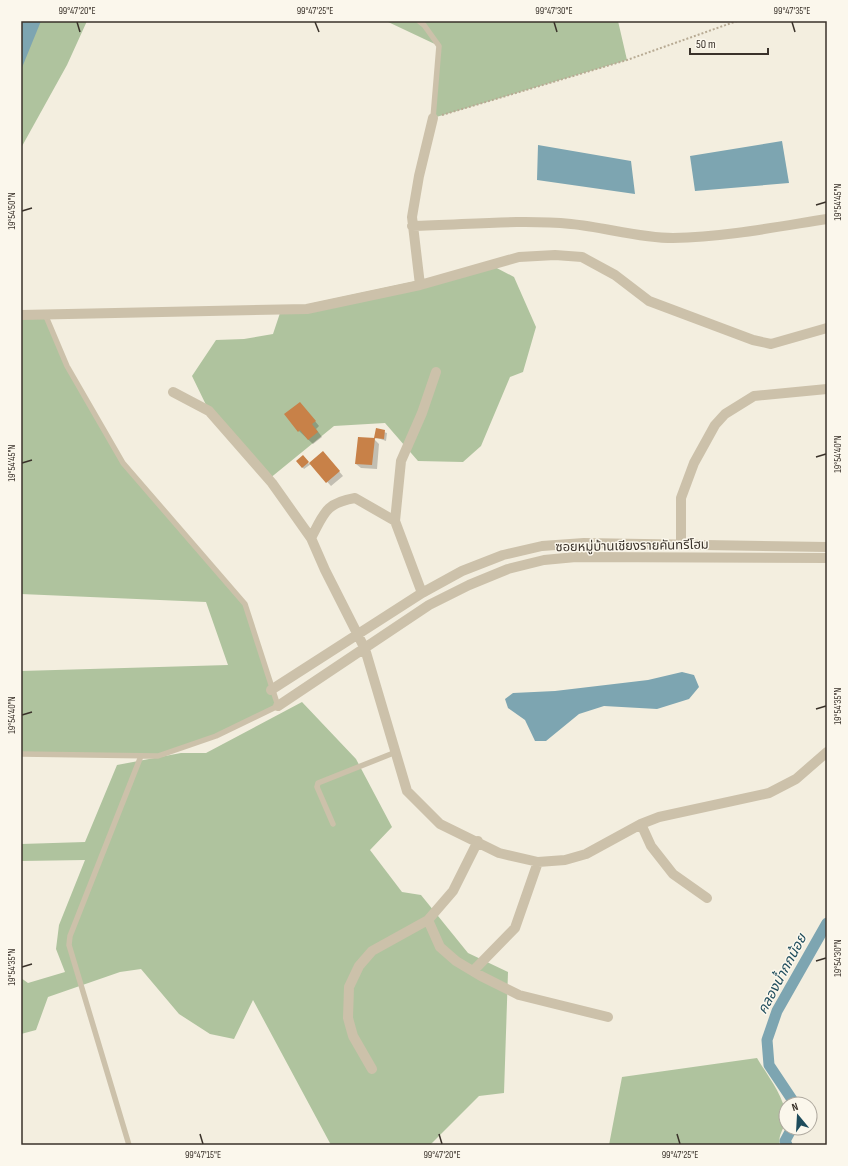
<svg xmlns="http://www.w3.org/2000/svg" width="848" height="1166" viewBox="0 0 848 1166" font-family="'Sofia Sans Condensed','Noto Sans Thai',sans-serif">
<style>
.green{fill:#afc39e}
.water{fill:#7da5b1}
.shadow{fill:#0003}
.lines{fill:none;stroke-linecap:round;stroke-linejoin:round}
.canal{stroke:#7da5b1;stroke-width:11}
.building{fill:#c88148}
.path{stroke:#b8ab94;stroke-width:2;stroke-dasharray:2 2;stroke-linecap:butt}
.service{stroke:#ccc1aa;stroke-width:5.5}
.minor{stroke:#ccc1aa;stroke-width:10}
.ticks{fill:none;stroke:#3a322a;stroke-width:1.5}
.labels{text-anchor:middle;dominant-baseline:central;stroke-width:3;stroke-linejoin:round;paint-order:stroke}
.street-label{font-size:13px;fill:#3a322a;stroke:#fbf7ec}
.water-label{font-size:14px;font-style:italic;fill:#1e4c5c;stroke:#fbf7ec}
.neatline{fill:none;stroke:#3a322a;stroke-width:1.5}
.ticks-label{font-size:10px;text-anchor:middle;fill:#3a322a}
</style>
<rect width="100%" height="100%" fill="#f3eedf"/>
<!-- green -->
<path class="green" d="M38,21H87L67,65L21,148V56Z
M386,21H618L627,60L433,118L439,46Z
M491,265L514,277L536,327L523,372L510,377L481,446L463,462L418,461L385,423L334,426L269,479L209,411L192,376L216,340L244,339L273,334L281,310Z
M45,314L67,366L123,463L245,604L278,706L216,736L158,756L21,754V671L228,665L206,602L21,594V315Z
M302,702L356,759L392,827L370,850L402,892L421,895L468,953L508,972L504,1093L479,1096L430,1145H331L253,1000L234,1039L210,1034L179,1014L141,969L120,972L48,997L36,1030L21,1034V978L28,983L65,972L56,949L59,925L85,860L21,861V844L85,842L117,765L181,753H206Z
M757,1058C767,1075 784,1096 786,1116C787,1127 777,1133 780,1145H609L622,1077Z"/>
<!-- water -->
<path class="water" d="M21,21H41L21,70Z
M782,141L789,183L695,191L690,156Z
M538,145L631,161L635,194L537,180Z
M682,672L694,675L699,687L689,699L657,709L604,706L579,714L546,741H535L525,720L508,708L505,699L513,693L555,691L648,680Z"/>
<!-- shadow -->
<path class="shadow" d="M300,403L319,426L316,429L322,437L313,444L299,431L286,414Z
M377,430L387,433L386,441L375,437Z
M374,439L379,444L377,469L361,468L356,464Z
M323,452L343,476L331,486L311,464L304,469L297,461L305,459L309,464Z"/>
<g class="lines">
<!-- canal -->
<path class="canal" d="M795,1104L769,1065L767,1040L777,1011L827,923
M787,1145L785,1141L792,1128"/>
</g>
<!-- building -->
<path class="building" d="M300,402L316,421L312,424L318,432L308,440L300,430L298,432L284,414Z
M376,428L385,430L384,439L374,438Z
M358,437L375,438L372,465L355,464Z
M323,451L340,471L326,483L309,463Z
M303,455L309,462L302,468L296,461Z"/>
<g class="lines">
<!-- path -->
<path class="path" d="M442,115L627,60L737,21"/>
<!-- service -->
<path class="service" d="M419,21L424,25L439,46L433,118
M21,754L158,756L216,736L278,706L245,604L123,463L67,366L45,314
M333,824L317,787L318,783L396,752
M129,1145L69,945L70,936L141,756"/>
<!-- minor -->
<path class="minor" d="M412,226C465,225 519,219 571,224C604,227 639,238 673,238C725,237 776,227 827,219
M420,285L412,217L419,176L433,118
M21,315L307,309L420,285L519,257L555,255L582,257L615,275L649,301L753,340L771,344L827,328
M173,392L209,411L272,483L311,538L325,570L365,649L407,791L440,824L499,853L538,862L565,860L586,854L641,824L659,817L769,793L796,779L827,752
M395,521L401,461L422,413L436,372
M311,538C324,514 325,503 355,498L395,521L422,593
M681,545V498L694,463L715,425L725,414L754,396L827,389
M271,690L422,593L462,571L503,555L542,546L584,543L827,547
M278,706L429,605L469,585L508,569L544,560L576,557L827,558
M641,824L651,846L673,874L707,898
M428,920L440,947L456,961L481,976L519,995L608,1017
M473,971L515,928L538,862
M372,1069L353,1036L348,1018L349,987L359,966L372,951L428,920L453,891L478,841"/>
</g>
<!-- ticks -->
<path class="ticks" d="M77,22L80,32M315,22L319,32M554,22L557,32M792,22L795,32M816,205L826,202M22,211L32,208M816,457L826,454M22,463L32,460M816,709L826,706M22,715L32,712M816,961L826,958M22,967L32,964M200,1134L203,1144M439,1134L442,1144M677,1134L680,1144"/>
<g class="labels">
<!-- street labels -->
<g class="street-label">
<text transform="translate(632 546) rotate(-1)">ซอยหมู่บ้านเชียงรายคันทรีโฮม</text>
</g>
<!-- water labels -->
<g class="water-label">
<text transform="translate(782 974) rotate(-62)">คลองน้ำกกน้อย</text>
</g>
</g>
<!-- border -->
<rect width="848" height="1166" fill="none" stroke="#fbf7ec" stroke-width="44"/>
<!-- north arrow -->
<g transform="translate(798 1116) rotate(342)"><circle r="19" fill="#fbf7ec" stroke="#aea89e"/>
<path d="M0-3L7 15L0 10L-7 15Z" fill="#1e4c5c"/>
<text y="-6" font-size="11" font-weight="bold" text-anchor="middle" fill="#3a322a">N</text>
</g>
<!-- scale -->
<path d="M690 48v6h78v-6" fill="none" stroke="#3a322a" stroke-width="2"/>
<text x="696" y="48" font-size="12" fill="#3a322a" stroke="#fbf7ec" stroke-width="3" paint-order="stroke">50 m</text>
<rect x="22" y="22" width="804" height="1122" class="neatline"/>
<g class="ticks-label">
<text x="77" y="14">99°47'20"E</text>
<text x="315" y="14">99°47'25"E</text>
<text x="554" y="14">99°47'30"E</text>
<text x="792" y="14">99°47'35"E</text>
<text transform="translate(837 202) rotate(-90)" y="4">19°54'45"N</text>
<text transform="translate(11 211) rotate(-90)" y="4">19°54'50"N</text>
<text transform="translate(837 454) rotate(-90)" y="4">19°54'40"N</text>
<text transform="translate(11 463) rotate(-90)" y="4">19°54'45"N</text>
<text transform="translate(837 706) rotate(-90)" y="4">19°54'35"N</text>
<text transform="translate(11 715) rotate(-90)" y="4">19°54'40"N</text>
<text transform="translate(837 958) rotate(-90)" y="4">19°54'30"N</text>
<text transform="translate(11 967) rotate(-90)" y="4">19°54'35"N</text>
<text x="203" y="1158">99°47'15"E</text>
<text x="442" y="1158">99°47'20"E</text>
<text x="680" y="1158">99°47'25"E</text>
</g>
</svg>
